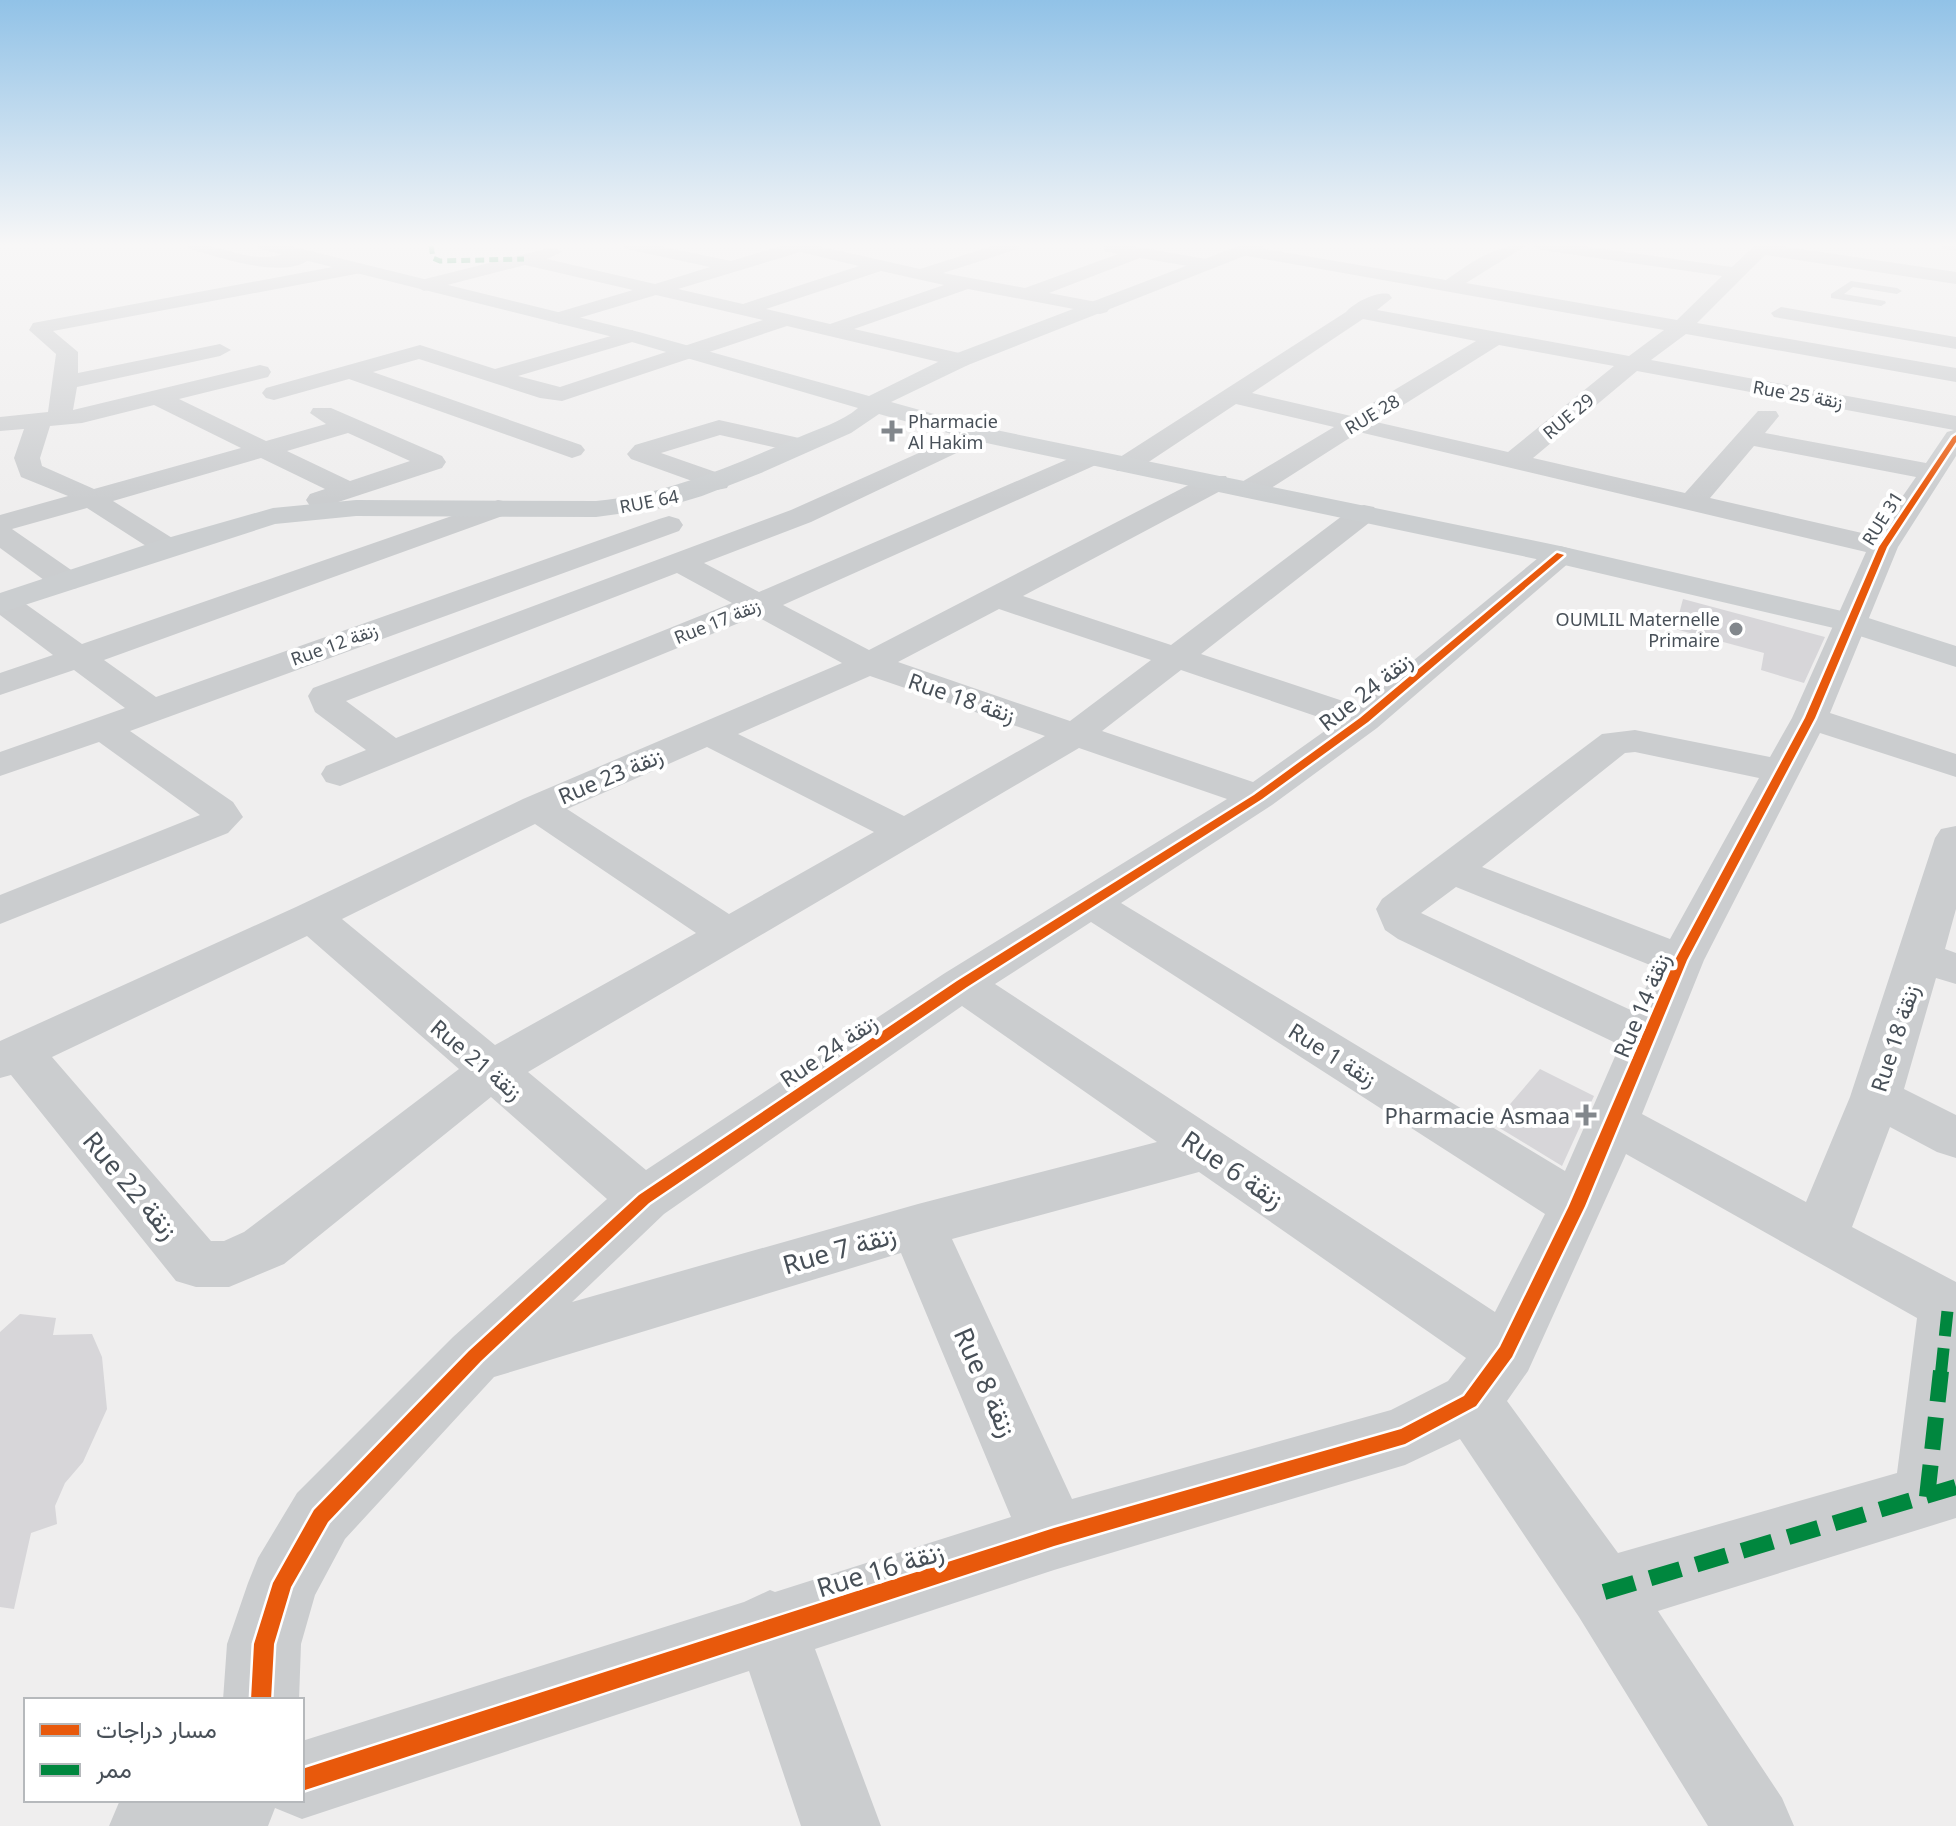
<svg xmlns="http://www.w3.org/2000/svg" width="1956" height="1826" viewBox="0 0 1956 1826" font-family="'Noto Sans',Vazirmatn,sans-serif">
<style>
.building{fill:#d7d6d9}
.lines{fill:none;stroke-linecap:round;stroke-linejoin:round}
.lane{fill:#cbcdcf;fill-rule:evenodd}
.street{fill:#cbcdcf;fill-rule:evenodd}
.secondary{fill:#cbced0;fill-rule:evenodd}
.quiet-far2{stroke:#00873e;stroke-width:5;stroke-dasharray:9 5;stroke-linecap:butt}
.quiet-far1{stroke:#00873e;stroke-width:12;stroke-dasharray:25 12;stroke-linecap:butt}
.quiet{stroke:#00873e;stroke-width:16;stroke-dasharray:32 16;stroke-linecap:butt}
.cycleway-casing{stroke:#fff;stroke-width:5}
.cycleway{fill:#e8590c;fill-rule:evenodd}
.poi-dot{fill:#82878c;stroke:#fff;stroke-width:3}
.labels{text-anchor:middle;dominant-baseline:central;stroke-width:8;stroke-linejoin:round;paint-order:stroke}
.far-street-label{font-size:18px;fill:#485058;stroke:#fff}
.far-poi-label{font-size:18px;fill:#485058;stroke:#fff;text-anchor:start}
.street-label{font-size:22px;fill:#485058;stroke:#fff}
.poi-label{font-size:22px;fill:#485058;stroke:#fff;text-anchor:end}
.near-street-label{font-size:26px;fill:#485058;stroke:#fff}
</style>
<rect width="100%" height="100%" fill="#efeeee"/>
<!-- building -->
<path class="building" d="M1683,599L1825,637L1804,683L1761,670L1764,653L1675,629Z
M1540,1069L1594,1096L1562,1166L1493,1124Z
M20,1314L56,1318L53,1335L92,1334L102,1357L107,1409L83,1462L65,1483L55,1506L57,1524L31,1533L14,1609L0,1607V1332Z"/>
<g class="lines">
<!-- lane -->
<path class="lane" d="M1851,281L1897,288L1902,291L1897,294L1853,287L1844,294L1885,301L1886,303L1881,306L1831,298V294Z"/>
<!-- street -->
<path class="street" d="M187,245C218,243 237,257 262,257C277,258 299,247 311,258C287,281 218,257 190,249Z
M623,245H655L731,261L784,245H814L920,269L995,245H1021L1018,249L943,273L1025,288L1118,254L1104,251L1103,245H1127L1206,259L1215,264L1206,269L1140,258L1049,293L1107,304L1110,308L1107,312L1100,314L968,289L854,329L968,355L971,360L968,365L960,367L787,326L562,401L540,398L419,359L373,372L581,445L585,450L581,455L572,458L349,379L274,400L266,398L262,393L266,388L420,345L495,369L632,330L643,336L639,340L518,376L560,387L763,320L656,295L559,324L549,318L552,314L633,290L525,265L424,291L414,285L417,281L553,247L562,252L547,259L655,284L710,267L626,249ZM800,252L859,266L743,304L678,289ZM881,271L944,285L830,324L766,309Z
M1242,245L1446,280C1472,262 1494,245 1527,245L1466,283L1677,320L1722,276L1541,250L1532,245H1576L1732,267L1755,245H1774L1956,272V284L1765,255L1697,323L1956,368V382L1686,334L1651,360L1956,416V456L1898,547L1830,713L1956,754V777L1820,733L1704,960L1642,1114L1806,1202L1850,1097L1935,838L1941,829L1956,826V909L1945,949L1956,953V984L1936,978L1904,1089L1956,1115V1158L1937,1152L1890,1127L1852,1227L1956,1282V1518L1658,1611L1782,1798L1794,1826H1708L1579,1617L1460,1439L1405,1465L1054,1570L815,1649L881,1826H801L749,1671L302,1819L275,1808L268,1826H109L120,1800H302V1741L744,1602L770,1590L775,1592L1011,1517L901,1253L494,1377L345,1539L315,1595L301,1644L299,1700H223L227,1644L248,1583L258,1558L297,1493L453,1337L607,1199L491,1097L284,1264L229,1287H196L176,1281L11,1075L0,1078V1041L296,907L523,799L842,663L756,616L340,786L326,782L321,774L326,766L366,750L315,712L308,696L313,688L791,510L977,427L986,429L989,434L986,439L811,522L704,563L759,592L1089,450L1098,452L1102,458L1098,464L783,605L869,650L1206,476H1226L1229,482L1226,488L1023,596L1171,645L1354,507L1364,505L1374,507L1378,513L1374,519L1201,654L1358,706L1549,549L1560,546L1571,549L1575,555L1571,561L1377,728L1272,805L1121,903L1565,1171L1620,1045L1398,939L1385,930L1376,909L1382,899L1602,734L1635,730L1770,757L1792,718L1866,552L1359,432L1260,495H1240L1236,489L1240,483L1334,427L1236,404L1135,471H1117L1113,465L1117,459L1346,312C1354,303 1376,291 1389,294L1392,298L1377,310L1629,356L1664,330L1236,254L1233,250ZM1363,319L1476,341L1351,416L1252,393ZM1499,345L1614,366L1508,452L1376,422ZM1637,371L1954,430L1947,432L1926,463L1765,433L1779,416L1776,411H1758L1685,493L1533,458ZM1754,446L1916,477L1875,536L1710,498ZM677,573L732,603L396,738L346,701ZM999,609L1151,660L1070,721L898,662ZM1181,670L1336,723L1253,782L1102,731ZM870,676L1045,736L904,816L738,734ZM707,747L874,832L729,914L567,809ZM1079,748L1227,799L945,973L646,1170L528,1072ZM1635,752L1759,778L1670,939L1482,867L1625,753ZM535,824L696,933L495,1045L342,919ZM1456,887L1655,967L1635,1012L1421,913ZM1091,922L1545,1214L1495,1312L995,984ZM307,936L459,1069L244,1232L224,1241H211L52,1057ZM962,1006L1157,1142L918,1204L572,1302L664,1214ZM1626,1154L1917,1318L1897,1473L1618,1553L1507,1401L1528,1371ZM1199,1172L1466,1358L1448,1381L1391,1410L1072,1499L952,1239Z
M1941,245H1956V251L1944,249Z
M354,263L361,265L363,269L361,273L53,331L78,352V373L220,344L231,350L220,356L77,387L73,410L260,365L268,367L271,372L268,377L179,399L266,441L326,424L310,413L313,408H331L442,456L446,462L442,468L320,508L310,506L306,500L310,494L325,489L261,458L113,501L177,541L182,547L177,553L167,556L157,553L87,508L12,529L77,574L81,581L77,588L66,590L55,588L0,548V515L68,496L21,477L14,458L24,429L0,431V417L48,412L56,354L29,330L33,323ZM154,405L241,448L94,489L42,466L40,458L50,426L82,423ZM348,433L410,461L350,481L287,451Z
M1781,307L1956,337V349L1774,317L1771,313Z
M719,420L808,440L812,445L808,450L799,453L720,435L661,453L727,476L730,482L727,488L717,490L631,459L627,454L635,445Z
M498,500L508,502L512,508L508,514L104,660L156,697L659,519L669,516L679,519L683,525L679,531L130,731L233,802L243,817L228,833L0,924V895L200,815L99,742L0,776V752L125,708L74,670L0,695V673L53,655L0,615V593L13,595L82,644Z"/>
<!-- secondary -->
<path class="secondary" d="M257,245H286L639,332L869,396L952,355L1241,245H1265L1262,249L968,365L891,402L981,427L1560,546L1859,615L1956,646V667L1838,629L1560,564L977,441L879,414L851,433L761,473L702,496L662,508L596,517L356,516L275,524L0,613V593L157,541L273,508L356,500L596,501C669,494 731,466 797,438C817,429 842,422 858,408L625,340L260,249Z"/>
<!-- quiet-far2 -->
<path class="quiet-far2" d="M431,245L433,258L440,261L524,259"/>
<!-- quiet-far1 -->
<path class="quiet-far1" d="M1941,1373L1948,1306"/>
<!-- quiet -->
<path class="quiet" d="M1927,1497L1941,1371
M1604,1592L1956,1487"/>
<defs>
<path id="cycleway" d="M1956,435V442L1887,547L1815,718L1687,960L1585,1206L1512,1357L1476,1406L1405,1444L1054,1546L302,1791V1769L1054,1528L1401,1429L1464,1396L1500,1347L1569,1206L1675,960L1805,718L1879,547L1953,437Z
M1557,553L1564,555L1368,722L1262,799L967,987L649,1203L481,1361L328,1522L291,1587L274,1644L271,1700H251L254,1644L273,1583L314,1510L469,1351L639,1195L957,981L1254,795L1360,718Z"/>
</defs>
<!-- cycleway casing -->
<use href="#cycleway" class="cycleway-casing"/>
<!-- cycleway -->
<use href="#cycleway" class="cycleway"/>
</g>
<!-- sky -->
<linearGradient id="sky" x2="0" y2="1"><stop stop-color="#91c2e7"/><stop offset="0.49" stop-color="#f8f7f7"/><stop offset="1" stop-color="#f8f7f7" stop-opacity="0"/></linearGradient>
<rect width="1956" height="500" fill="url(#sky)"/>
<!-- markers -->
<g class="poi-dot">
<path d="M888 419h8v8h8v8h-8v8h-8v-8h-8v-8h8z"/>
<circle cx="1736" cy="629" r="8"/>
<path d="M1582 1103h8v8h8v8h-8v8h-8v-8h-8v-8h8z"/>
</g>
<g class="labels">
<!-- far-street labels -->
<g class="far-street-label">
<text transform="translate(1798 394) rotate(10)">Rue 25 زنقة</text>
<text transform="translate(1372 414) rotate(-31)">RUE 28</text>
<text transform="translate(1568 416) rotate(-40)">RUE 29</text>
<text transform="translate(649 501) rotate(-11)">RUE 64</text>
<text transform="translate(1882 518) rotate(-58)">RUE 31</text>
<text transform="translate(717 621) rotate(-22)">Rue 17 زنقة</text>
<text transform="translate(334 644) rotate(-20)">Rue 12 زنقة</text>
</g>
<!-- far-poi labels -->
<g class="far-poi-label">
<text x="908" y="421">Pharmacie<tspan x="908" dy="21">Al Hakim</tspan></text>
<text x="1720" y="619" text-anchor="end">OUMLIL Maternelle<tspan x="1720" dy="21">Primaire</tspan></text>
</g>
<!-- street labels -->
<g class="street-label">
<text transform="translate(1365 691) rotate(-38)">Rue 24 زنقة</text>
<text transform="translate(962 697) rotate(19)">Rue 18 زنقة</text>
<text transform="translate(610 775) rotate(-23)">Rue 23 زنقة</text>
<text transform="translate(1641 1005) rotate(-67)">Rue 14 زنقة</text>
<text transform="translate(1894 1038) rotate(-72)">Rue 18 زنقة</text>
<text transform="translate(828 1050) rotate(-34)">Rue 24 زنقة</text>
<text transform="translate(1333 1054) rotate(32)">Rue 1 زنقة</text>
<text transform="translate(477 1059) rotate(40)">Rue 21 زنقة</text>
</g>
<!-- poi labels -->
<g class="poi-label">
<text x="1570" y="1115">Pharmacie Asmaa</text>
</g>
<!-- near-street labels -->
<g class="near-street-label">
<text transform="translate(1233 1169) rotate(34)">Rue 6 زنقة</text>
<text transform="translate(131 1185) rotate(50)">Rue 22 زنقة</text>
<text transform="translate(839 1249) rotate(-16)">Rue 7 زنقة</text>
<text transform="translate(986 1382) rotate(66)">Rue 8 زنقة</text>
<text transform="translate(880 1569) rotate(-17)">Rue 16 زنقة</text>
</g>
</g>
<!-- legend -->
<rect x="24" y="1698" width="280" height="104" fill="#ffffff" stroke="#b6b9bc" stroke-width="2"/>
<rect x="40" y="1724" width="40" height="12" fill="#e8590c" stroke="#b6b9bc" stroke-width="2"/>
<text x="96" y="1738" font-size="24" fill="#485058">مسار دراجات</text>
<rect x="40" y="1764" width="40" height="12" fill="#00873e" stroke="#b6b9bc" stroke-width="2"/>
<text x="96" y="1778" font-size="24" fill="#485058">ممر</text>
</svg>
